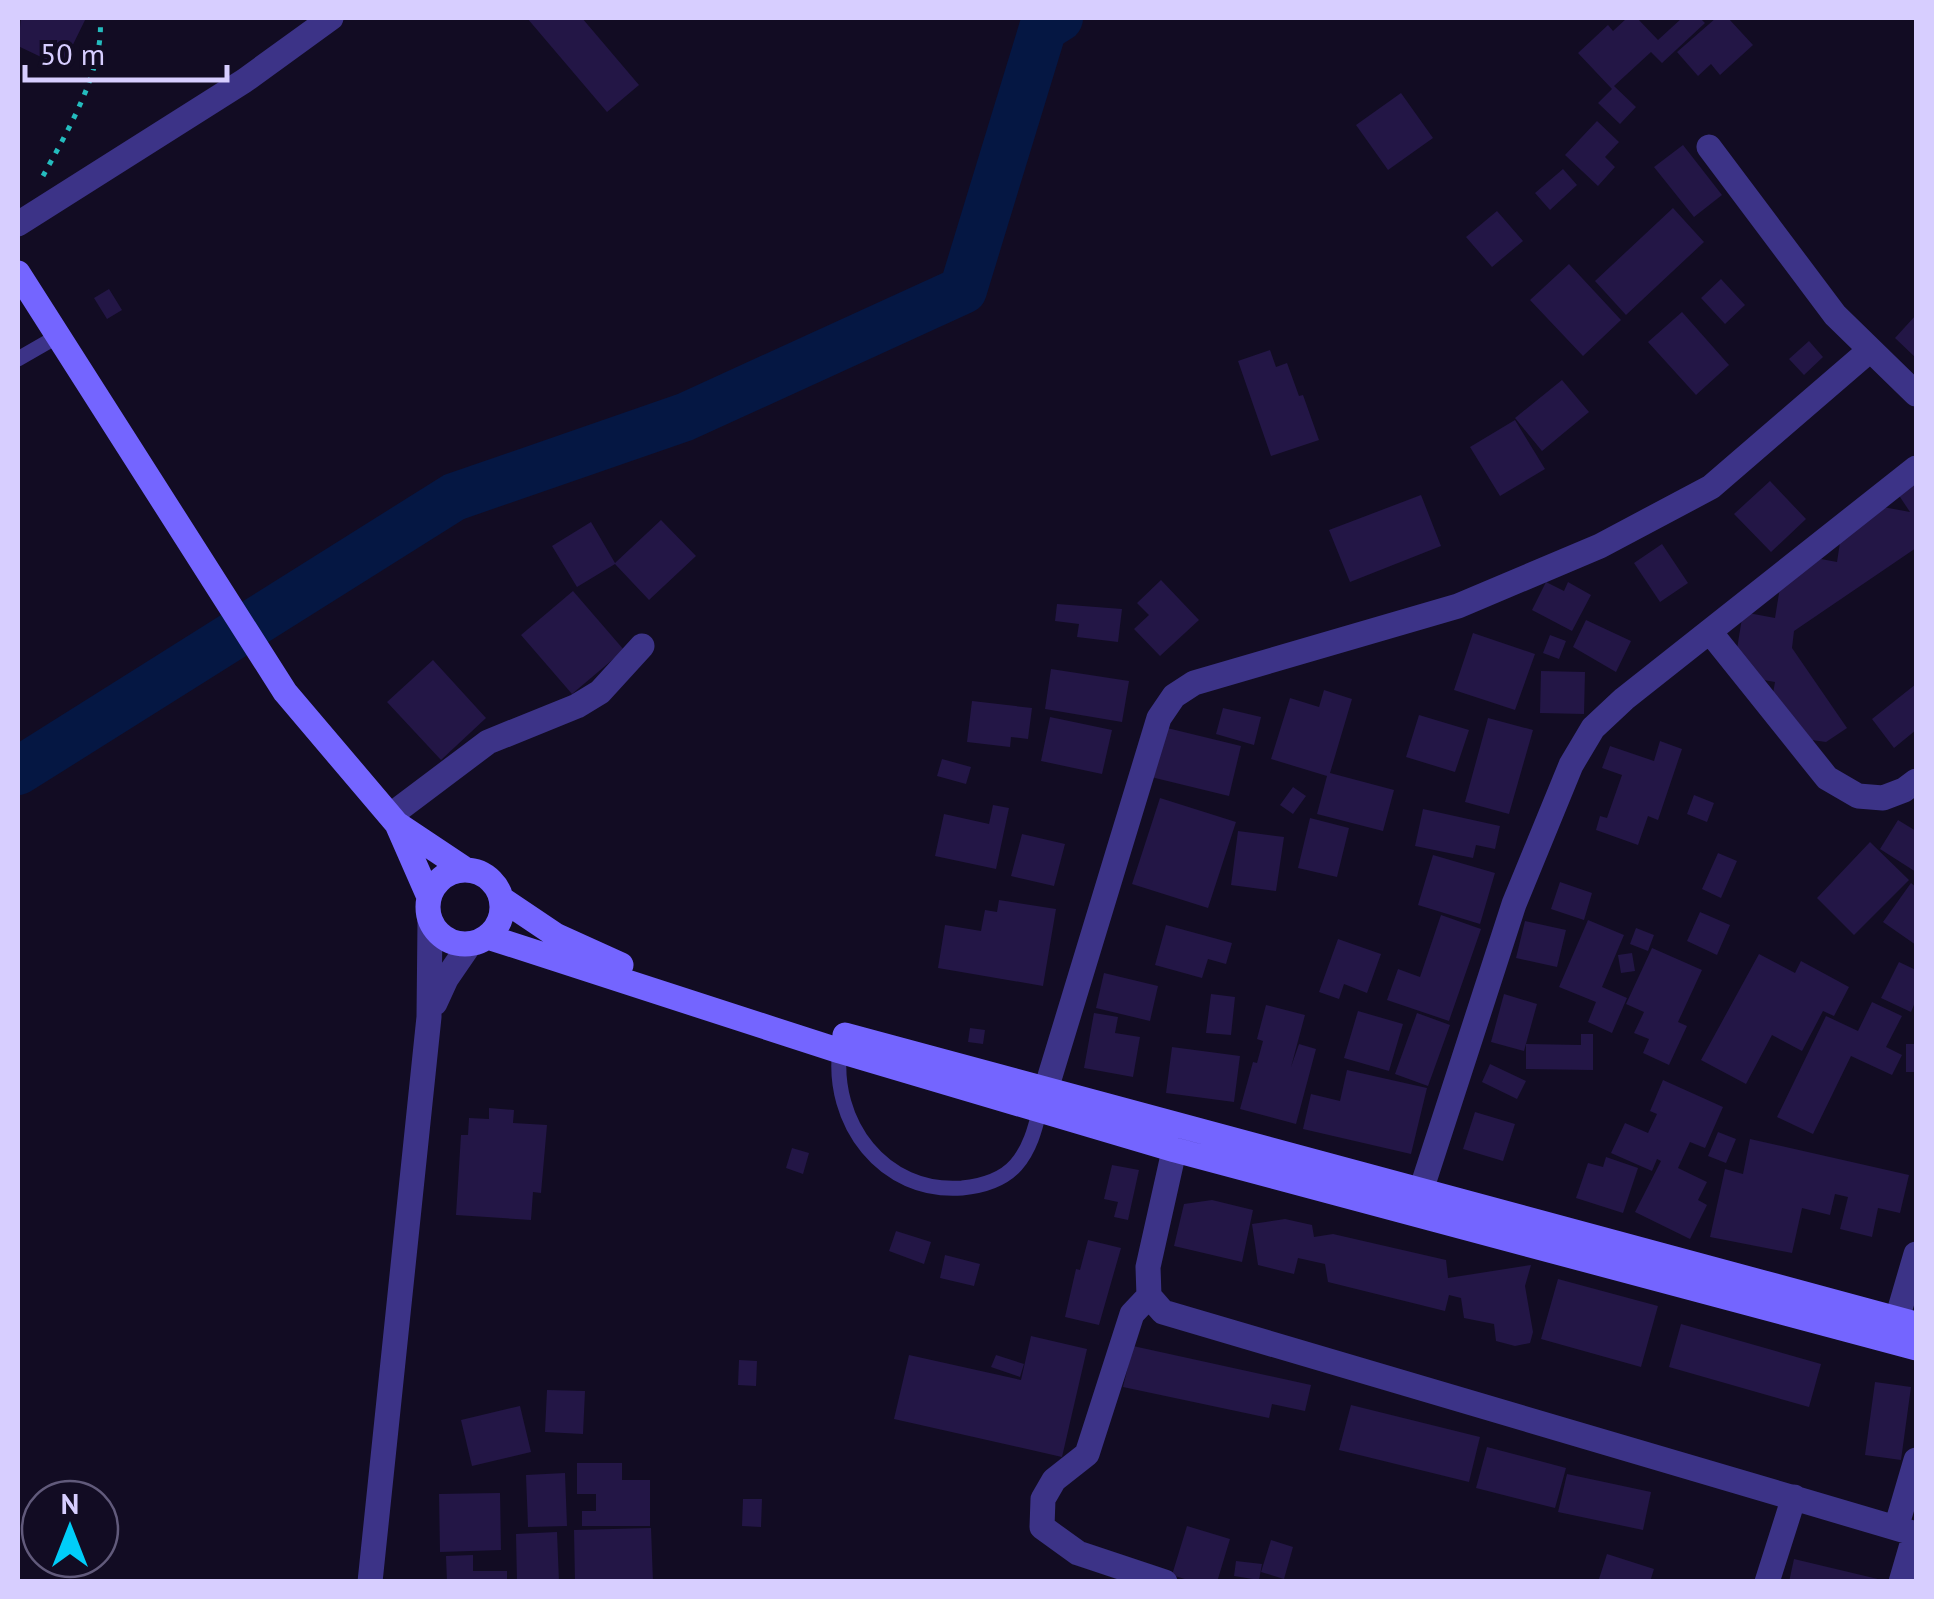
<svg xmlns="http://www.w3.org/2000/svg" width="1934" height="1599" viewBox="0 0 1934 1599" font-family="'PT Sans',sans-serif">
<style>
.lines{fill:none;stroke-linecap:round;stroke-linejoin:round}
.river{stroke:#051743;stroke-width:48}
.building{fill:#231646}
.path{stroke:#24bcbe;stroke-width:5;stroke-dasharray:5 8;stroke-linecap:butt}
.service{stroke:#3c3387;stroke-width:15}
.minor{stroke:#3c3387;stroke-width:25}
.tertiary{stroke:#3c3387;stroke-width:25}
.secondary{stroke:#7465ff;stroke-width:25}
</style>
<rect width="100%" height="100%" fill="#120c23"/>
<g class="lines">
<!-- river -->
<path class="river" d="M18,771L454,497L685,417L963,290L1043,28L1059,18"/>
</g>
<!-- building -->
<path class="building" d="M21,18H86L62,67L18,46Z
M527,18H582L639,85L607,112Z
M1627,18H1637L1658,40L1682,18H1700L1705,23L1662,63L1651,52L1614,86L1636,107L1620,124L1598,103L1612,89L1578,53L1608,25L1613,31Z
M1716,18H1728L1753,45L1720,75L1711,64L1698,76L1677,52Z
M1401,93L1433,138L1388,170L1356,125Z
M1597,121L1619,142L1605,157L1615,167L1598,186L1565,155Z
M1683,145L1722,195L1694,217L1654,167Z
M1563,169L1577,185L1550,210L1535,193Z
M1673,208L1704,242L1626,315L1595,281Z
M1497,211L1523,241L1492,267L1466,237Z
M1569,264L1621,320L1583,356L1530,300Z
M1721,279L1745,305L1725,324L1701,298Z
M109,289L122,310L107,319L94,298Z
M1682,312L1729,365L1696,395L1648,342Z
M1916,315V358L1895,338Z
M1809,341L1823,357L1804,375L1789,359Z
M1270,350L1276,367L1287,363L1299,396L1303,395L1319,440L1271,456L1238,361Z
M1562,380L1589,412L1542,451L1515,418Z
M1515,420L1545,469L1500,496L1470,447Z
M1770,481L1806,519L1771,552L1734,514Z
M1916,481V548L1794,631L1792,648L1847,728L1826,742L1798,738L1772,699L1775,682L1752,678L1736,655L1743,612L1775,618L1780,587L1821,559L1837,562L1841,536L1883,507L1910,512L1898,494Z
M1421,495L1441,546L1350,582L1329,530Z
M661,520L696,556L649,600L615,564L577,587L552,546L591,522L615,563Z
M1662,544L1688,583L1660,602L1634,563Z
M1161,580L1199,620L1160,656L1134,629L1149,615L1137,603Z
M1546,582L1564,591L1568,582L1591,595L1572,631L1532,610Z
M573,591L624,650L572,694L521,635Z
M1057,604L1122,609L1118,642L1077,637L1079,624L1055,621Z
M1586,620L1631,641L1616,672L1573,647Z
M1473,633L1535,654L1515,710L1454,690Z
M1550,635L1566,641L1559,659L1543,653Z
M433,660L486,718L441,760L387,702Z
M1051,669L1129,681L1122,722L1045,709Z
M1541,671L1585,672L1584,714L1540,713Z
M1916,684V730L1894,748L1872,719Z
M1324,690L1352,699L1330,773L1394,790L1383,831L1317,814L1327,776L1271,759L1290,698L1319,707Z
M972,701L1032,708L1028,739L1011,737L1010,747L967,742Z
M1223,708L1261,717L1254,745L1216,734Z
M1419,715L1469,730L1455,772L1406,757Z
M1050,717L1112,730L1102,774L1041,761Z
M1488,718L1533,730L1509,814L1465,802Z
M1163,727L1241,746L1229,796L1151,777Z
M1660,741L1682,749L1658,820L1648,816L1638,845L1596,830L1600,816L1607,818L1622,775L1602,768L1610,746L1654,761Z
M942,759L971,767L966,784L937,776Z
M1293,787L1306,796L1293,814L1280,805Z
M1694,795L1714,803L1707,822L1687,814Z
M1160,798L1236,822L1208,908L1132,884Z
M993,805L1009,808L996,869L935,856L944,814L989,824Z
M1423,809L1500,826L1495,849L1476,845L1473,858L1415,846Z
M1310,818L1349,828L1337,877L1298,868Z
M1898,820L1916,831V872L1880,849Z
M1238,831L1284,837L1276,891L1231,885Z
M1022,834L1065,844L1054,886L1011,876Z
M1870,842L1909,880L1854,935L1817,898Z
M1718,853L1737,861L1721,898L1702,889Z
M1433,855L1495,873L1480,924L1418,905Z
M1560,882L1592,893L1584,920L1551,909Z
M1911,883L1916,887V945L1883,922Z
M999,900L1056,909L1043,986L938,968L945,925L981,931L985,910L997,912Z
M1700,912L1730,925L1717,955L1687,941Z
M1441,915L1481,929L1449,1021L1387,1000L1398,969L1420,977Z
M1588,920L1624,935L1602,987L1627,998L1612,1033L1588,1022L1596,1002L1559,987Z
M1525,921L1566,930L1557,967L1516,958Z
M1166,925L1232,943L1226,964L1208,959L1202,978L1155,965Z
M1636,928L1654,935L1648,951L1630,944Z
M1338,939L1381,954L1367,993L1344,984L1339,999L1319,992Z
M1652,948L1702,970L1678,1022L1687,1026L1669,1065L1643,1053L1649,1039L1634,1033L1644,1012L1626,1004Z
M1632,953L1635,971L1621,973L1618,955Z
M1759,954L1795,973L1801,961L1849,987L1834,1016L1823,1011L1802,1051L1772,1035L1746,1084L1701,1060Z
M1899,962L1916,970V1000L1911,1012L1881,998Z
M1104,973L1158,986L1150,1021L1096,1008Z
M1211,994L1235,997L1231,1035L1206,1033Z
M1504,994L1537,1004L1524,1051L1491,1042Z
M1872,1002L1902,1016L1886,1047L1902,1055L1892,1075L1851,1056L1813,1134L1777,1117L1826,1016L1858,1031Z
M1266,1005L1305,1015L1291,1067L1299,1044L1316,1049L1296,1124L1240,1109L1253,1062L1257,1063L1263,1041L1257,1039Z
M1358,1011L1403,1024L1389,1071L1344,1058Z
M1094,1013L1118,1017L1115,1033L1140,1037L1133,1077L1084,1068Z
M1417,1013L1450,1025L1428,1086L1395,1074Z
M970,1028L985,1030L983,1044L968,1042Z
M1581,1034H1593V1070L1526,1069V1044L1581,1045Z
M1906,1044H1916V1072H1906Z
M1172,1047L1240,1056L1234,1102L1166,1093Z
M1490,1064L1526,1081L1517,1099L1482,1082Z
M1347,1070L1427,1088L1411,1154L1303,1129L1311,1094L1340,1101Z
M1663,1080L1723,1107L1705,1148L1690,1142L1678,1168L1707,1182L1698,1200L1707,1205L1690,1239L1635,1212L1661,1161L1657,1159L1652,1171L1611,1153L1625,1123L1648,1133L1657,1114L1650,1111Z
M489,1108L514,1110L513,1123L547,1125L541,1193L533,1192L531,1220L456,1215L461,1135H468L469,1118L489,1119Z
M1475,1112L1515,1124L1503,1161L1463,1149Z
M1718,1132L1736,1139L1726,1163L1708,1156Z
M1750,1139L1909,1175L1900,1213L1878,1208L1872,1237L1840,1229L1848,1197L1835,1194L1830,1215L1802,1208L1792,1253L1710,1237L1725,1169L1743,1174Z
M792,1148L809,1153L803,1174L786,1168Z
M1606,1157L1638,1168L1623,1213L1576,1198L1588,1163L1603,1167Z
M1112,1165L1139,1170L1128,1220L1114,1217L1118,1202L1104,1199Z
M1212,1200L1253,1210L1242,1262L1174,1246L1184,1204Z
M1285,1219L1312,1225L1314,1237L1333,1234L1446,1260L1448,1278L1531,1265L1525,1286L1533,1332L1530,1343L1515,1346L1496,1341L1494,1324L1464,1318L1461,1298L1449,1295L1445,1311L1328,1282L1325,1264L1298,1258L1294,1274L1258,1265L1252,1224Z
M896,1231L931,1242L924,1264L889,1251Z
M1088,1240L1121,1248L1099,1325L1065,1317L1076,1269L1080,1270Z
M945,1255L980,1264L974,1286L940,1278Z
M1558,1279L1658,1306L1641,1367L1541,1339Z
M1681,1324L1821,1364L1809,1407L1669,1367Z
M1031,1336L1087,1349L1062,1457L894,1419L909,1355L1021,1380Z
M1133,1346L1311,1385L1305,1411L1272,1404L1269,1418L1123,1387Z
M996,1355L1024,1364L1020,1377L991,1367Z
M739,1360L757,1361L756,1386L738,1385Z
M1875,1382L1911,1387L1901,1460L1865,1455Z
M547,1390L585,1391L583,1434L545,1432Z
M1351,1405L1480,1437L1469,1482L1339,1450Z
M520,1406L531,1452L472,1466L461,1420Z
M1487,1447L1566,1468L1555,1508L1476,1488Z
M577,1463H622V1480H650V1526H582V1511H596V1494H577Z
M565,1473L567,1526L528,1527L526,1475Z
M1567,1474L1651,1492L1643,1530L1558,1512Z
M500,1493L501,1550L440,1552L439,1494Z
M743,1499H762L761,1527L742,1526Z
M1187,1526L1230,1539L1217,1582H1194L1172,1575Z
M651,1528L653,1582H575L574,1530Z
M557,1532L559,1582H517L516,1534Z
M1271,1540L1293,1547L1284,1579L1261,1572Z
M1607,1554L1654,1569L1650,1582H1598Z
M473,1555V1571H507V1582H447L446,1556Z
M1794,1559L1882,1580V1582H1789Z
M1236,1561L1262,1564L1259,1580L1234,1576Z"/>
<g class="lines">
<!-- path -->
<path class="path" d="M43,176C67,132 105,68 100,18"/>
<!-- service -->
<path class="service" d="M18,359L58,336
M840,1048C830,1122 883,1194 962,1188C982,1186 1002,1181 1016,1165C1030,1149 1035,1129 1040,1109"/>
<!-- minor -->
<path class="minor" d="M1709,147L1835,315L1916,394
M18,224L244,81L331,18
M1710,632L1827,778L1858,796L1883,798L1904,790L1916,781
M391,815L488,742L577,706L600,692L642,646
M1040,1109L1159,718L1174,696L1194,683L1458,606L1600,546L1711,487L1870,350
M1178,1133L1148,1267L1149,1296L1163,1312L1916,1534
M1415,1209L1514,904L1571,765L1593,728L1624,699L1916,468
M1149,1296L1132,1314L1087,1454L1054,1480L1043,1499L1042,1527L1078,1553L1165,1582
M1892,1336L1916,1254
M1896,1528L1916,1460
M1767,1582L1794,1497
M1901,1582L1915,1534"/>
<!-- tertiary -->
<path class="tertiary" d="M435,1003L446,979L470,944
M370,1582L429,1017L430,921"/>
<!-- secondary -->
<path class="secondary" d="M18,273L285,692L397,824L429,897
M397,824L466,870
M428 907a37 37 0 1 1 74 0a37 37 0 1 1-74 0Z
M502,899L557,936L621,965
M488,937L840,1051L1175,1150L1916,1348
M845,1035L1916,1324"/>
</g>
<!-- border -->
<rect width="1934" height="1599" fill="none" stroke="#d7ceff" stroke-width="40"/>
<!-- north arrow -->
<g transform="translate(70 1529)"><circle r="48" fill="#120c23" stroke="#615a7b" stroke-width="2.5"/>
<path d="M0-8L18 38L0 25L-18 38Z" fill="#00cef9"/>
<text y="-15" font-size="28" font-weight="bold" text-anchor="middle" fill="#d7ceff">N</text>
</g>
<!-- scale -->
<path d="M25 65v15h202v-15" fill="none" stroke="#d7ceff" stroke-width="5"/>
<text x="40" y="65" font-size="30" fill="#d7ceff" stroke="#120c23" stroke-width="8" paint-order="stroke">50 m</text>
</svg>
